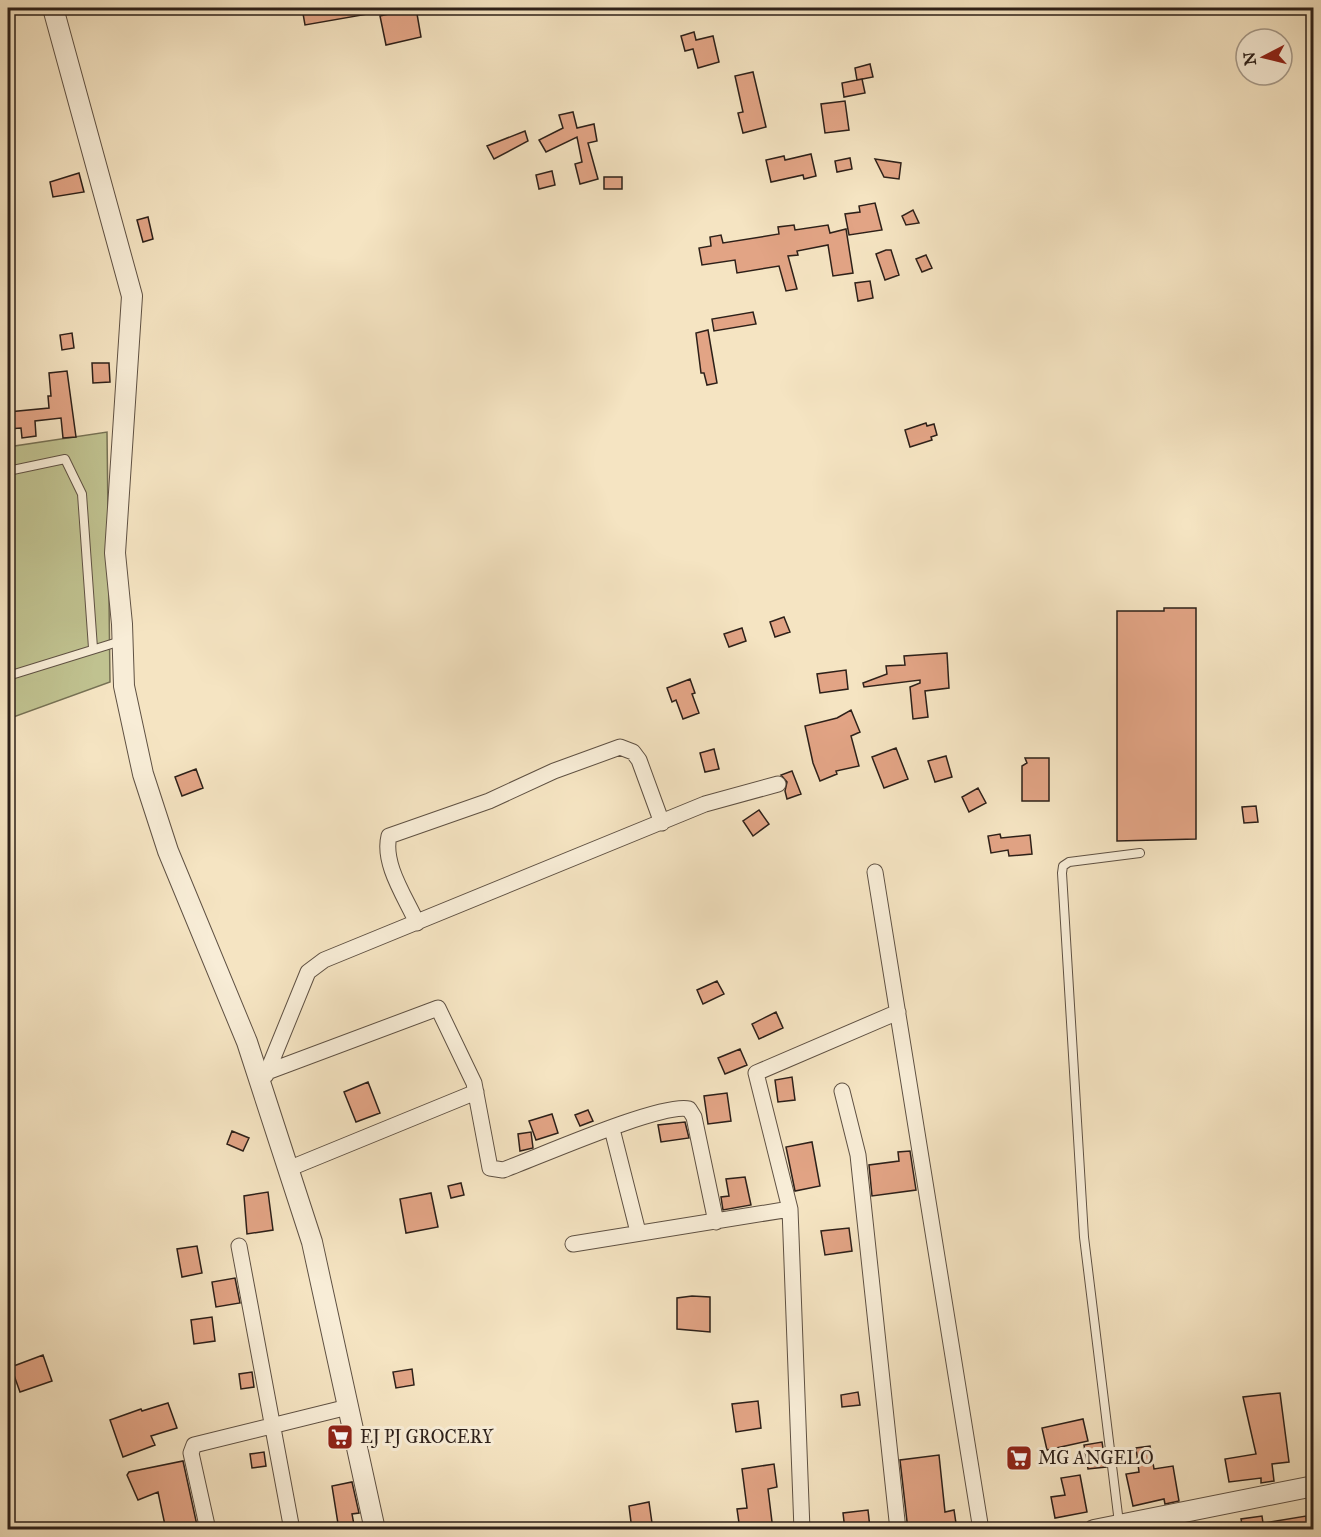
<svg xmlns="http://www.w3.org/2000/svg" width="1321" height="1537" viewBox="0 0 1321 1537" font-family="'IM FELL Great Primer',serif">
<style>
.green{fill:#c0c290;stroke:#767154;stroke-width:1.5}
.building{fill:#e2a485;stroke:#2d2019;stroke-width:1.5}
.lines{fill:none;stroke-linecap:round;stroke-linejoin:round}
.service-casing{stroke:#5f5143;stroke-width:10}
.minor-casing{stroke:#5f5143;stroke-width:17}
.tertiary-casing{stroke:#5f5143;stroke-width:22}
.service{stroke:#f8edd7;stroke-width:8}
.minor{stroke:#f8edd7;stroke-width:15}
.tertiary{stroke:#f8edd7;stroke-width:20}
.labels{text-anchor:middle;dominant-baseline:central;stroke-width:6;stroke-linejoin:round;paint-order:stroke}
.poi-label{font-size:18px;fill:#2d2019;stroke:#f8edd7;text-anchor:start}
</style>
<rect width="100%" height="100%" fill="#f5e4c2"/>
<filter id="stains"><feTurbulence type="fractalNoise" baseFrequency=".00333" numOctaves="4"/><feColorMatrix values="0 0 0 0 .2 0 0 0 0 .09 0 0 0 0 .02 0 0 0 .5 -.17"/></filter>
<radialGradient id="worn" r=".72"><stop offset=".6" stop-color="#630" stop-opacity="0"/><stop offset="1" stop-color="#630" stop-opacity=".3"/></radialGradient>
<!-- green -->
<path class="green" d="M107,432L110,682L8,719V447Z"/>
<!-- building -->
<path class="building" d="M302,8H367L368,14L305,25Z
M388,8H416L421,37L386,45L380,16L389,14Z
M694,32L696,40L713,36L719,62L698,68L693,49L685,51L681,36Z
M870,64L873,77L857,80L855,68Z
M753,72L766,127L743,133L738,113L743,112L735,76Z
M862,79L865,93L844,97L842,83Z
M845,101L849,130L825,133L821,104Z
M573,112L577,128L594,124L597,141L588,143L598,179L580,184L575,164L582,162L577,137L546,152L539,140L563,128L559,115Z
M525,131L528,141L494,159L487,146Z
M811,154L816,176L804,179L803,175L771,182L766,160L784,156L785,160Z
M850,158L852,169L837,172L835,161Z
M875,159L901,163L899,179L884,177Z
M552,171L555,185L539,189L536,175Z
M79,173L84,192L53,197L50,182Z
M604,177H622V189H604Z
M875,203L882,230L849,235L845,214L860,212L859,206Z
M913,210L919,223L906,225L902,216Z
M148,217L153,239L143,242L137,220Z
M794,225L795,230L828,225L830,233L846,229L853,273L833,276L828,245L797,251L798,255L788,256L797,289L786,291L779,266L737,273L735,260L702,265L699,248L711,246L710,237L721,235L723,243L779,234L778,227Z
M886,250H891L899,275L885,280L876,254Z
M926,255L932,268L922,272L916,259Z
M870,281L873,298L858,301L855,283Z
M753,312L756,324L714,331L712,319Z
M708,330L717,383L707,385L704,373H701L696,333Z
M72,333L74,348L62,350L60,335Z
M92,363H109L110,382L93,383Z
M67,371L76,437L63,438L61,418L35,421L36,436L22,438L21,428L8,429V412L49,408L48,396H51L49,373Z
M926,423L927,426L934,424L937,435L931,437L932,440L910,447L905,430Z
M1164,608H1196V839L1117,841V611H1164Z
M784,617L790,632L775,637L770,622Z
M742,628L746,641L729,647L724,634Z
M947,653L949,688L925,691L928,717L913,719L910,687L920,683V680L864,687L863,683L887,674L886,666L905,665L904,656Z
M846,670L848,689L820,693L817,674Z
M690,679L695,693L692,694L699,713L683,719L676,700L672,702L667,688Z
M851,710L860,732L851,736L859,766L836,771L837,774L820,781L813,763L805,726L837,718Z
M896,748L908,779L884,788L872,757Z
M714,749L719,769L705,772L700,753Z
M946,756L952,777L935,782L928,761Z
M1025,758H1049V801H1022V766L1027,763Z
M196,769L203,788L182,796L175,777Z
M792,771L801,794L787,799L785,791L787,782L781,775Z
M978,788L986,803L969,812L962,797Z
M1256,806L1258,822L1244,823L1242,807Z
M759,810L769,824L753,836L743,821Z
M1000,834L1001,838L1030,835L1032,854L1009,856L1008,850L991,853L988,836Z
M717,981L724,994L703,1004L697,990Z
M776,1012L783,1028L759,1039L752,1024Z
M740,1049L747,1065L725,1074L718,1058Z
M792,1077L795,1100L778,1102L775,1080Z
M368,1082L380,1113L356,1122L344,1092Z
M727,1093L731,1121L708,1124L704,1096Z
M588,1110L593,1121L580,1126L575,1115Z
M552,1114L558,1133L536,1140L529,1121Z
M685,1122L689,1138L661,1142L658,1125Z
M232,1131L249,1138L243,1151L227,1144Z
M531,1132L533,1148L520,1151L518,1134Z
M812,1142L820,1186L795,1191L786,1147Z
M910,1151L916,1190L872,1196L869,1165L899,1161L898,1152Z
M745,1177L751,1205L723,1210L721,1197L729,1196L726,1179Z
M461,1183L464,1195L451,1198L448,1186Z
M268,1192L273,1230L247,1234L244,1196Z
M431,1193L438,1227L406,1233L400,1199Z
M849,1228L852,1251L825,1255L821,1231Z
M197,1246L202,1273L182,1277L177,1249Z
M235,1278L240,1303L216,1307L212,1282Z
M692,1296L710,1297V1332L677,1329V1298Z
M212,1317L215,1341L194,1344L191,1320Z
M43,1355L52,1381L20,1392L11,1367Z
M412,1369L414,1385L396,1388L393,1372Z
M252,1372L254,1387L241,1389L239,1374Z
M858,1392L860,1405L842,1407L841,1395Z
M1280,1393L1289,1462L1272,1464L1274,1481L1261,1483V1478L1229,1482L1225,1459L1256,1454L1243,1397Z
M758,1401L761,1428L736,1432L732,1404Z
M168,1403L177,1428L151,1436L155,1445L123,1457L110,1420L141,1409L142,1411Z
M1083,1419L1088,1441L1047,1450L1042,1428Z
M1102,1442L1106,1467L1088,1469L1084,1445Z
M1150,1446L1154,1469L1173,1466L1179,1501L1165,1504L1164,1499L1133,1506L1126,1474L1139,1472L1136,1448Z
M264,1452L266,1466L252,1468L250,1454Z
M939,1455L945,1512L954,1510L957,1530H908L900,1460Z
M183,1461L198,1530H166L158,1492L138,1500L127,1475L129,1472Z
M774,1464L777,1487L768,1489L773,1530H740L737,1509L747,1508L742,1469Z
M1080,1475L1087,1512L1055,1518L1051,1497L1065,1495L1061,1478Z
M352,1482L359,1513L352,1514L355,1530H339L332,1486Z
M649,1502L653,1530H632L629,1506Z
M868,1510L870,1528L845,1530L843,1513Z
M1262,1516L1264,1530H1243L1241,1519Z
M1306,1516L1308,1530H1265L1264,1523Z"/>
<g class="lines">
<defs>
<path id="service" d="M8,471L65,459L82,494L93,648
M8,676L121,641
M1119,1523L1084,1237L1062,873L1063,866L1069,862L1140,853"/>
<path id="minor" d="M875,872L981,1530
M417,923C406,898 382,864 389,836L489,801L554,771L620,747L633,752L639,760L662,823
M267,1072L438,1008L474,1083L490,1168L503,1170C536,1158 662,1102 689,1109L694,1117L716,1222
M266,1075L308,972L324,960L705,804L778,784
M842,1091L858,1155L898,1530
M612,1129L638,1232
M288,1169L476,1092
M573,1244L790,1209
M239,1246L292,1530
M208,1530L191,1453L194,1445L348,1407
M802,1530L790,1209L756,1073L898,1012"/>
<path id="tertiary" d="M53,8L132,296L115,553L122,624L124,686L143,774L168,851L247,1042L312,1242L375,1530
M1094,1530L1314,1486"/>
</defs>
<!-- service casing -->
<use href="#service" class="service-casing"/>
<!-- minor casing -->
<use href="#minor" class="minor-casing"/>
<!-- tertiary casing -->
<use href="#tertiary" class="tertiary-casing"/>
<!-- service -->
<use href="#service" class="service"/>
<!-- minor -->
<use href="#minor" class="minor"/>
<!-- tertiary -->
<use href="#tertiary" class="tertiary"/>
</g>
<!-- icons -->
<defs>
<symbol id="supermarket-square" viewBox="-11 -11 22 22"><rect x="-9" y="-9" width="18" height="18" rx="4" fill="#8f2418" stroke="#f8edd7"/><path d="M-6-5.5h2.5l.6 2H6L4.5 2H-2.5L-4.4-4H-6ZM-1.5 3.2a1.3 1.3 0 1 0 .1 0ZM3 3.2a1.3 1.3 0 1 0 .1 0Z" fill="#fff"/></symbol>
</defs>
<g fill-rule="evenodd">
<use href="#supermarket-square" x="325" y="1422" width="30" height="30"/>
<use href="#supermarket-square" x="1004" y="1443" width="30" height="30"/>
</g>
<g class="labels">
<!-- poi labels -->
<g class="poi-label">
<text x="360" y="1437">EJ PJ GROCERY</text>
<text x="1038" y="1458">MG ANGELO</text>
</g>
</g>
<!-- margin -->
<rect width="1321" height="1537" fill="none" stroke="#f5e4c2" stroke-width="30"/>
<rect x="9" y="9" width="1303" height="1519" fill="none" stroke="#2d2019" stroke-width="3"/>
<rect x="15" y="15" width="1291" height="1507" fill="none" stroke="#2d2019" stroke-width="1.5"/>
<!-- north arrow -->
<g transform="translate(1264 57) rotate(263)"><circle r="28" fill="#f8edd7" stroke="#a79b8b" stroke-width="1.5"/>
<path d="M0-4.5L10 22L0 15L-10 22Z" fill="#8f2418"/>
<text y="-9" font-size="16" font-weight="bold" text-anchor="middle" fill="#2d2019">N</text>
</g>
<rect width="100%" height="100%" filter="url(#stains)"/>
<rect width="100%" height="100%" fill="url(#worn)"/>
</svg>
